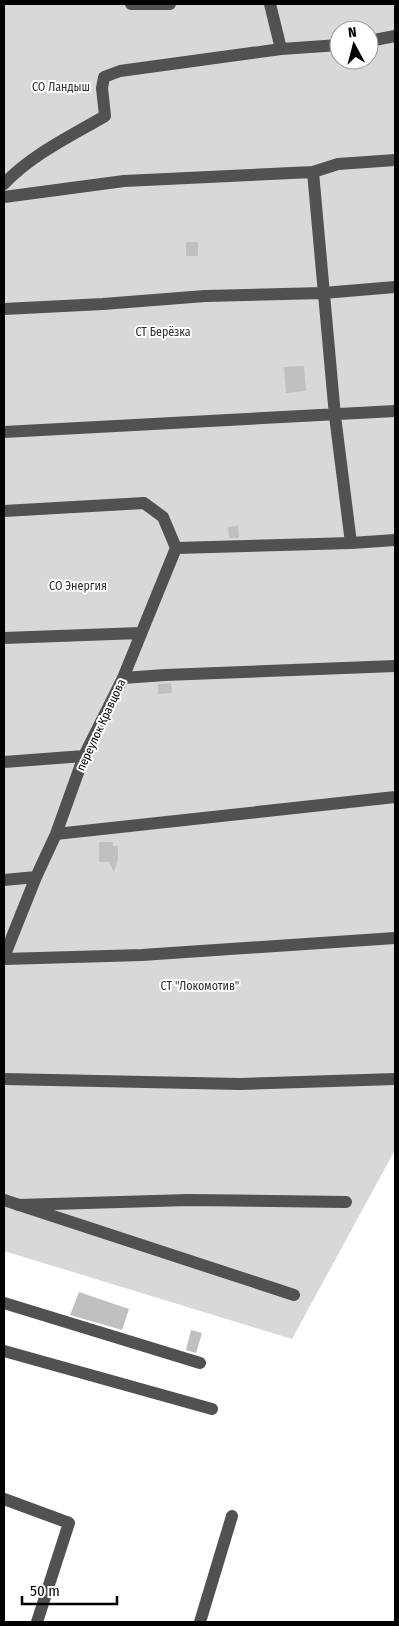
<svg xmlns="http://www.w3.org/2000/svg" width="399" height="1626" viewBox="0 0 399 1626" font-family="'Fira Sans Condensed',sans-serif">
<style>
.green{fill:#d8d8d8;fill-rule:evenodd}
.building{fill:#c0c0c0}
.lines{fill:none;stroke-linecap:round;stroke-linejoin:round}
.minor{stroke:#515151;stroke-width:12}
.labels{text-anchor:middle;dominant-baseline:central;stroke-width:4;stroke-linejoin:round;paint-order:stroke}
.park-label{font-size:12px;fill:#2f2f2f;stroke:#fff}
.street-label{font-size:12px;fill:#000;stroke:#fff}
</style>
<rect width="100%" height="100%" fill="#fff"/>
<!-- green -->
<path class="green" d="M4,4H395V1150L292,1339L4,1251ZM339,30H369V60H339Z"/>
<!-- building -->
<path class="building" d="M186,242H198V256H186Z
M304,366L306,391L286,393L284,367Z
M238,526L239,538H229L228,527Z
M171,683L172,693L158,694V684Z
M99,842H113V846H118V860L114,872L109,862H99Z
M79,1292L129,1309L122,1330L70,1315Z
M191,1330L202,1333L196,1353L186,1350Z"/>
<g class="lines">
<!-- minor -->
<path class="minor" d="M131,4H170
M270,4L281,49
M369,41L395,36
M313,172L335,416L351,543
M4,184C31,155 71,136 105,116L102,88L104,77L120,71L281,49L339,45
M4,197L124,181L313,172L338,164L395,160
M4,309L103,304L205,296L323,293L395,287
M4,432L395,411
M4,511L144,503L163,517L176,548
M176,548L351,543L395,540
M4,638L140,633
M123,678L165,675L395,666
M4,762L84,756
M56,834L395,797
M4,880L36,877
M4,957L36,877L56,834L84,756L123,678L176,548
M4,959L142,955L395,938
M4,1079L240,1084L395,1079
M4,1200L294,1295
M18,1205L188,1200L346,1202
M4,1303L200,1363
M4,1351L212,1409
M4,1499L69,1523L37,1622
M200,1622L232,1516"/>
</g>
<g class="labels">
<!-- park labels -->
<g class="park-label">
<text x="61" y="87">СО Ландыш</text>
<text x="163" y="332">СТ Берёзка</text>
<text x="78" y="586">СО Энергия</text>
<text x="200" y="986">СТ "Локомотив"</text>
</g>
<!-- street labels -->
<g class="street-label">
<text transform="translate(101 725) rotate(-65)">переулок Кравцова</text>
</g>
</g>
<!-- border -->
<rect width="399" height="1626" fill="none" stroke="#000000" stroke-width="10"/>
<!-- north arrow -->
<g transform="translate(354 45) rotate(353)"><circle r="24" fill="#ffffff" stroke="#999999"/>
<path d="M0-4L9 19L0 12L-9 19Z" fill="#000000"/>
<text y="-8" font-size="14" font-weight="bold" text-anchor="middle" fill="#000000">N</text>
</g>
<!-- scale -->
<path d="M22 1596v8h95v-8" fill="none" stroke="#000000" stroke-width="2.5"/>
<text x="30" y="1596" font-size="15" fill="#000000" stroke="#ffffff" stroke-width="4" paint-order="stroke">50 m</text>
</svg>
